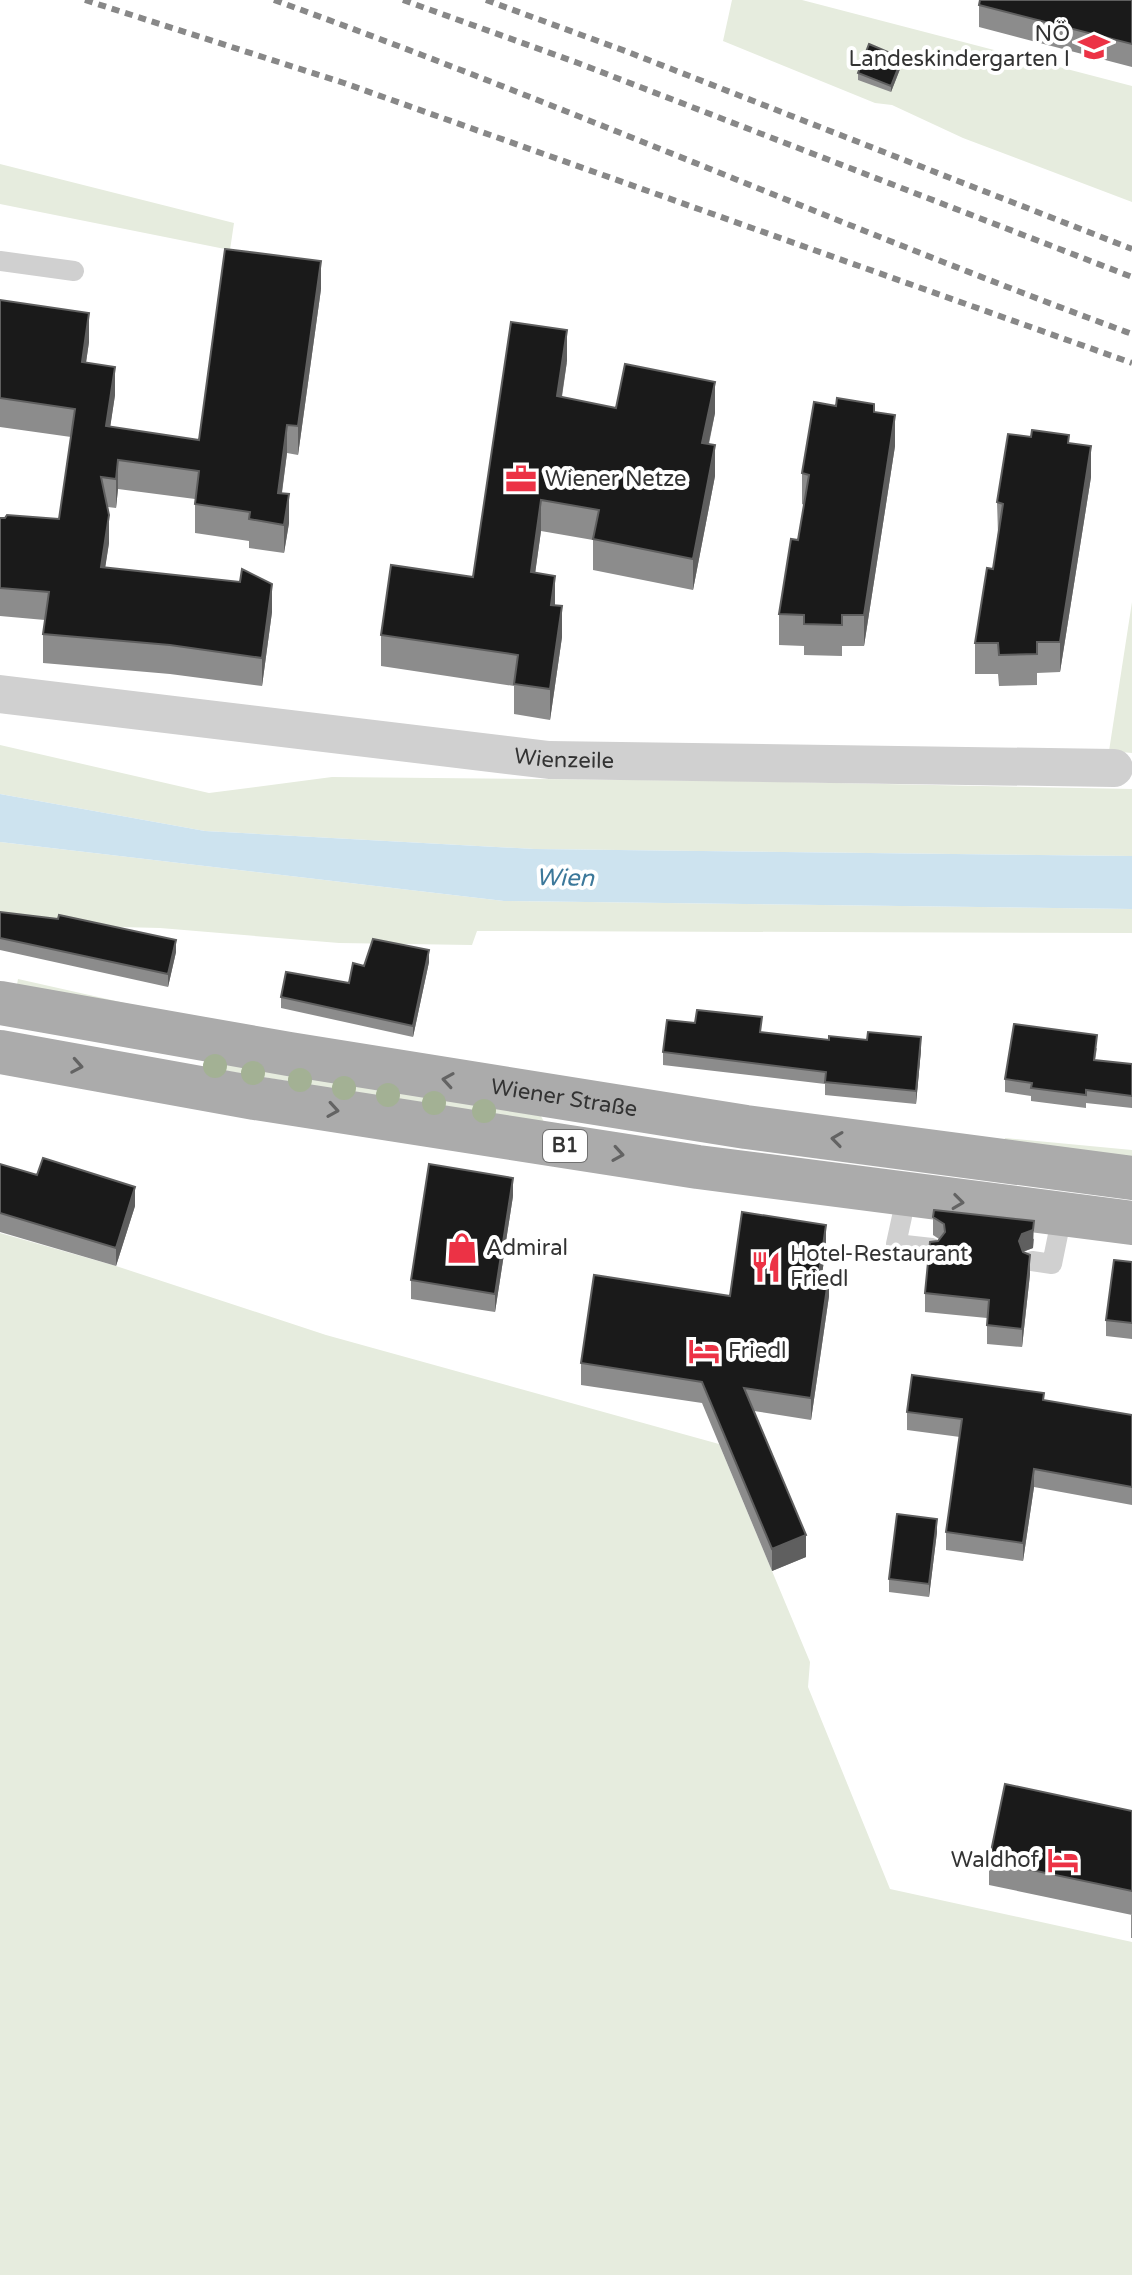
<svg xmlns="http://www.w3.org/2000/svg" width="1132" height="2275" viewBox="0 0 1132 2275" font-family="'Varela Round',sans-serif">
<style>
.green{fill:#e6ecde}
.water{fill:#cde3ef}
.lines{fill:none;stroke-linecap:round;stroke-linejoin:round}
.service{stroke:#d0d0d0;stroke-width:20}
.minor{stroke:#d0d0d0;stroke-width:38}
.primary{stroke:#ababab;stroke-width:44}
.rail{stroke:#888;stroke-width:6;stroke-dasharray:8 6;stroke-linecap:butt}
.tree{fill:#a3b194}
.wall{fill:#8c8c8c}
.shaded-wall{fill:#5f5f5f}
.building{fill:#1a1a1a;stroke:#5f5f5f;stroke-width:2}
.oneway{stroke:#636363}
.labels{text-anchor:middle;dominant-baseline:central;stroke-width:8;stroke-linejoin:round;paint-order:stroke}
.shield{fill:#fff;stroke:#707070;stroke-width:2}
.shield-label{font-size:20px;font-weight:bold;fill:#333}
.poi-label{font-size:22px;fill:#333;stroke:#fff;text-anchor:start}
.street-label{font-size:22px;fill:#333;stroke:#fff}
.water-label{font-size:24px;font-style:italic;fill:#3c789a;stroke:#fff}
</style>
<rect width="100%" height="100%" fill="#fff"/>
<!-- green -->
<path class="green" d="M732,0H802L1132,86V202L963,138L892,105L875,103L723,41Z
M0,164L234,223L230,250L0,204Z
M1132,602V753L1109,751Z
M0,745L209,793L332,777L737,781L1132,789V856L535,849L205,831L0,794Z
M0,842L504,901L1132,909V933L477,931L472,945L339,943L160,928L0,924Z
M18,979L165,1012L16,990Z
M206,1061L541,1116L544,1122L543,1125L204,1067Z
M1005,1138L1132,1150V1158L1004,1141Z
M0,1233L116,1266L326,1335L719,1444L810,1662L808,1687L890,1889L1132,1942V2275H0Z"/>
<!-- water -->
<path class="water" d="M0,794L205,831L535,849L1132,856V909L504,901L0,842Z"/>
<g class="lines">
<!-- service -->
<path class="service" d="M0,261L74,271
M908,1189L896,1244L932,1248
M1032,1261L1052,1264L1062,1215"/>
<!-- minor -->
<path class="minor" id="s1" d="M0,694L549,760L1114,768"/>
<!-- primary -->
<g class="primary">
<path id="s2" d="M0,1003L289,1054L746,1127L1132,1178"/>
<path d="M0,1052L255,1098L698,1167L1132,1223"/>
</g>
<!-- rail -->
<path class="rail" d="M85,0L344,83L1132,363
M274,0C563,104 844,228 1132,334
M403,0L578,63L1132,277
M486,0L628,52L1132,249"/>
</g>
<!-- trees -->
<g class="tree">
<circle cx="215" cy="1066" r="12"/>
<circle cx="253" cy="1073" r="12"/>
<circle cx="300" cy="1080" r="12"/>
<circle cx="344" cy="1088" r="12"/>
<circle cx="388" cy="1095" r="12"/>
<circle cx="434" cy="1103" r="12"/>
<circle cx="484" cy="1111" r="12"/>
</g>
<!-- wall -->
<path class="wall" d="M1132,0V67L979,27V5Z
M902,64L891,92L858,80V73Z
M321,289L298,455L287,453L282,493L289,523L284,553L249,548V541L195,533V499L118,489L116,508L108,507L109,543L105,567L272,612L262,686L170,674L43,663V634L45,620L0,616V518L59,519L71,437L0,427V300L89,342L86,362L115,395L110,427L199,440Z
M567,361L562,397L616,408L715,413L709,444L715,476L693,590L593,570V540L541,531L535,573L555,605L562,637L550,720L514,714V686L381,666V635L473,577Z
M874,412L895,446L864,646H842V656L804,655V646L779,645V614L798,540L804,505L802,504V473Z
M1069,443L1091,477L1060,672L1037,673V685L999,686L998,674H975V643L993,569L998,533L997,502Z
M0,912L176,952L168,987L0,950Z
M429,962L413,1037L281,1008V997L349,983L364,966Z
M762,1032L921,1050L916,1104L825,1095V1084L663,1065V1052Z
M1097,1048L1095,1060L1132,1064V1108L1086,1103V1108L1031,1101V1096L1005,1092V1079Z
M0,1164L135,1206L116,1266L0,1232Z
M513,1196L495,1312L411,1299V1280Z
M933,1217L1034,1239L1033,1248L1023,1252L1030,1274L1022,1347L987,1344V1318L925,1312V1293L939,1239L933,1235Z
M826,1247L822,1274L829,1296L811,1420L754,1411L806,1557L772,1571L702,1403L581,1385V1363L730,1296Z
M1132,1262V1339L1106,1336V1320Z
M1044,1400L1132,1415V1505L1034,1487L1023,1561L946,1550V1532L960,1437L907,1430V1412Z
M937,1532L929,1597L889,1592V1579Z
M1132,1811V1915L989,1885V1861Z
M1131,1915H1132V1938H1131Z"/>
<!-- shaded-wall -->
<path class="shaded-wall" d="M902,58V64L891,92V86Z
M321,261V289L298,455V426Z
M89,313V342L82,390V362Z
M567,330V361L557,427V396Z
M115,367V395L106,455V426Z
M715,382V413L702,474V443Z
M895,415V446L864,646V615Z
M287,425V453L278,521V493Z
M715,445V476L693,590V559Z
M1091,446V477L1060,672V642Z
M118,460V489L116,508V479Z
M289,494V523L284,553V525Z
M541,500V531L531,603V572Z
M109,515V543L101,595V567Z
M555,576V607L551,605Z
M272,584V612L262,686V658Z
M562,606V637L550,720V689Z
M176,940V952L168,987V974Z
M429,950V962L413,1037V1026Z
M921,1037V1050L916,1104V1091Z
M513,1178V1196L495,1312V1294Z
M135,1187V1206L116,1266V1248Z
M1034,1221L1033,1248L1022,1252L1019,1241L1022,1234Z
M826,1225V1247L819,1295V1273Z
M1030,1255V1274L1022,1347V1329Z
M829,1274V1296L811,1420V1398Z
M1034,1469V1487L1023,1561V1543Z
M937,1519V1532L929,1597V1584Z
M806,1535V1557L772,1571V1549Z"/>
<!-- building -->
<path class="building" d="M980,0H1132V44L979,5Z
M869,44L902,58L891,86L858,73Z
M225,249L321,261L298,426L287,425L278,493L289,494L284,525L249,519L250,512L195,504L199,471L118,460L116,479L101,477L109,515L101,567L240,582L242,569L272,584L262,658L170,645L43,634L49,592L0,588V518H5L7,515L59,519L75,409L0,398V300L89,313L82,362L115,367L106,426L199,440Z
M511,322L567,330L557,396L616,408L625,364L715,382L702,443L715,445L693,559L593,539L599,510L541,500L531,572L555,576L551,605L562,606L550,689L514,684L518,655L381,635L391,565L473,577Z
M837,398L874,404V412L895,415L864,615H842V625L804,624V615L779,614L791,539L798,540L809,475L802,473L814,402L836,406Z
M1032,430L1069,435L1068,443L1091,446L1060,642H1037V654L999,655L998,643H975L987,568L993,569L1003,504L997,502L1008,434L1031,437Z
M0,912L58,919L59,915L176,940L168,974L0,938Z
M373,939L429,950L413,1026L281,997L286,972L349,983L353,963L364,966Z
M697,1010L762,1017L760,1032L829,1040V1036L867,1040L868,1032L921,1037L916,1091L825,1082L826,1072L663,1052L667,1020L695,1023Z
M1014,1024L1097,1035L1094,1060L1132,1064V1096L1086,1090V1095L1031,1088L1032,1083L1005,1079Z
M43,1158L135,1187L116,1248L0,1213V1164L37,1175Z
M429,1164L513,1178L495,1294L411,1280Z
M934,1210L1034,1221L1033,1230L1022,1234L1019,1241L1023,1252L1030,1255L1022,1329L987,1325L989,1300L925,1293L930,1242L938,1241L945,1232L944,1224L933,1217Z
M742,1212L826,1225L819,1273L829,1274L811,1398L744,1388L806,1535L772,1549L702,1382L581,1363L594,1275L730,1296Z
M1114,1260L1132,1262V1323L1106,1320Z
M912,1375L1044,1393L1043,1400L1132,1415V1487L1034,1469L1023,1543L946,1532L962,1419L907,1412Z
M897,1514L937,1519L929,1584L889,1579Z
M1005,1784L1132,1811V1891L989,1861Z"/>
<!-- one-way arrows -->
<defs><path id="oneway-chevron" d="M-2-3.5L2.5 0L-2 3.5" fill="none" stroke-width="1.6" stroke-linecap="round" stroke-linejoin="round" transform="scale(2)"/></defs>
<g class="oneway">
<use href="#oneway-chevron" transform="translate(77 1066) rotate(10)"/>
<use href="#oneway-chevron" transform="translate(448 1080) rotate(-171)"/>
<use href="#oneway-chevron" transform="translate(333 1110) rotate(9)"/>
<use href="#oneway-chevron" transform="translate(837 1139) rotate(-172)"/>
<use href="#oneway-chevron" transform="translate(618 1154) rotate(9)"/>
<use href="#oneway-chevron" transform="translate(958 1202) rotate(7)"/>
</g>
<!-- icons -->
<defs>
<symbol id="school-bare" viewBox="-9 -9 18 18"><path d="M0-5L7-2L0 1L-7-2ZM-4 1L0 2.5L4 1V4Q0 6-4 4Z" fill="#ec3245" stroke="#fff" stroke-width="2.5" paint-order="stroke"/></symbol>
<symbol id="office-bare" viewBox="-9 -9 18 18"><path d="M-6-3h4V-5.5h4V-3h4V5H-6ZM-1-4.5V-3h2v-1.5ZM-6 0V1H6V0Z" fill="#ec3245" stroke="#fff" stroke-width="2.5" paint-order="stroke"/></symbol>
<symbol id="shop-bare" viewBox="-9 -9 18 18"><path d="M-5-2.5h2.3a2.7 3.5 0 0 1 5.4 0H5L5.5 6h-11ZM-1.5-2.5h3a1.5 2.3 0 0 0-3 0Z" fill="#ec3245" stroke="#fff" stroke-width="2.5" paint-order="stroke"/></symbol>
<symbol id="restaurant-bare" viewBox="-9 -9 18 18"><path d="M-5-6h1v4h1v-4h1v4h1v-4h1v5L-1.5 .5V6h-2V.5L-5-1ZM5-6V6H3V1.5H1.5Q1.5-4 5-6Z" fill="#ec3245" stroke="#fff" stroke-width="2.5" paint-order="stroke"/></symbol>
<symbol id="hotel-bare" viewBox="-9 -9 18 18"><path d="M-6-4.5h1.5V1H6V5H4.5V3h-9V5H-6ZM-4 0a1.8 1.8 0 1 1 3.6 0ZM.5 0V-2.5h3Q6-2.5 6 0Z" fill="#ec3245" stroke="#fff" stroke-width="2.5" paint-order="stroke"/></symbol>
</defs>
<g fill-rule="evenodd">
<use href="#school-bare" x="1072" y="25" width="44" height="44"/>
<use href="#office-bare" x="499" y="457" width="44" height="44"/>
<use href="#shop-bare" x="440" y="1226" width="44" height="44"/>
<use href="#restaurant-bare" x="744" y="1245" width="44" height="44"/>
<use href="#hotel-bare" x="682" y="1329" width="44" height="44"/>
<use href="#hotel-bare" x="1041" y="1838" width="44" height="44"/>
</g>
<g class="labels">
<!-- shield labels -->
<rect class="shield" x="543" y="1130" width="44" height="32" rx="6"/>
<g class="shield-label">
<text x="565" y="1146">B1</text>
</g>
<!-- poi labels -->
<g class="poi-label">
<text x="1070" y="34" text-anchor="end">NÖ<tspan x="1070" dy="25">Landeskindergarten I</tspan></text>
<text x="545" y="479">Wiener Netze</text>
<text x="486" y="1248">Admiral</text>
<text x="790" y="1254">Hotel-Restaurant<tspan x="790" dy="25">Friedl</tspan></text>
<text x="728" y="1351">Friedl</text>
<text x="1039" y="1860" text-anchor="end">Waldhof</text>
</g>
<!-- street labels -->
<g class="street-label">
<text stroke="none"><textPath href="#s1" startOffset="568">Wienzeile</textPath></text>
<text stroke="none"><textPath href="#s2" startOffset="572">Wiener Straße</textPath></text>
</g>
<!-- water labels -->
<g class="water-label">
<text transform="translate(565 878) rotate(1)">Wien</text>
</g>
</g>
</svg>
